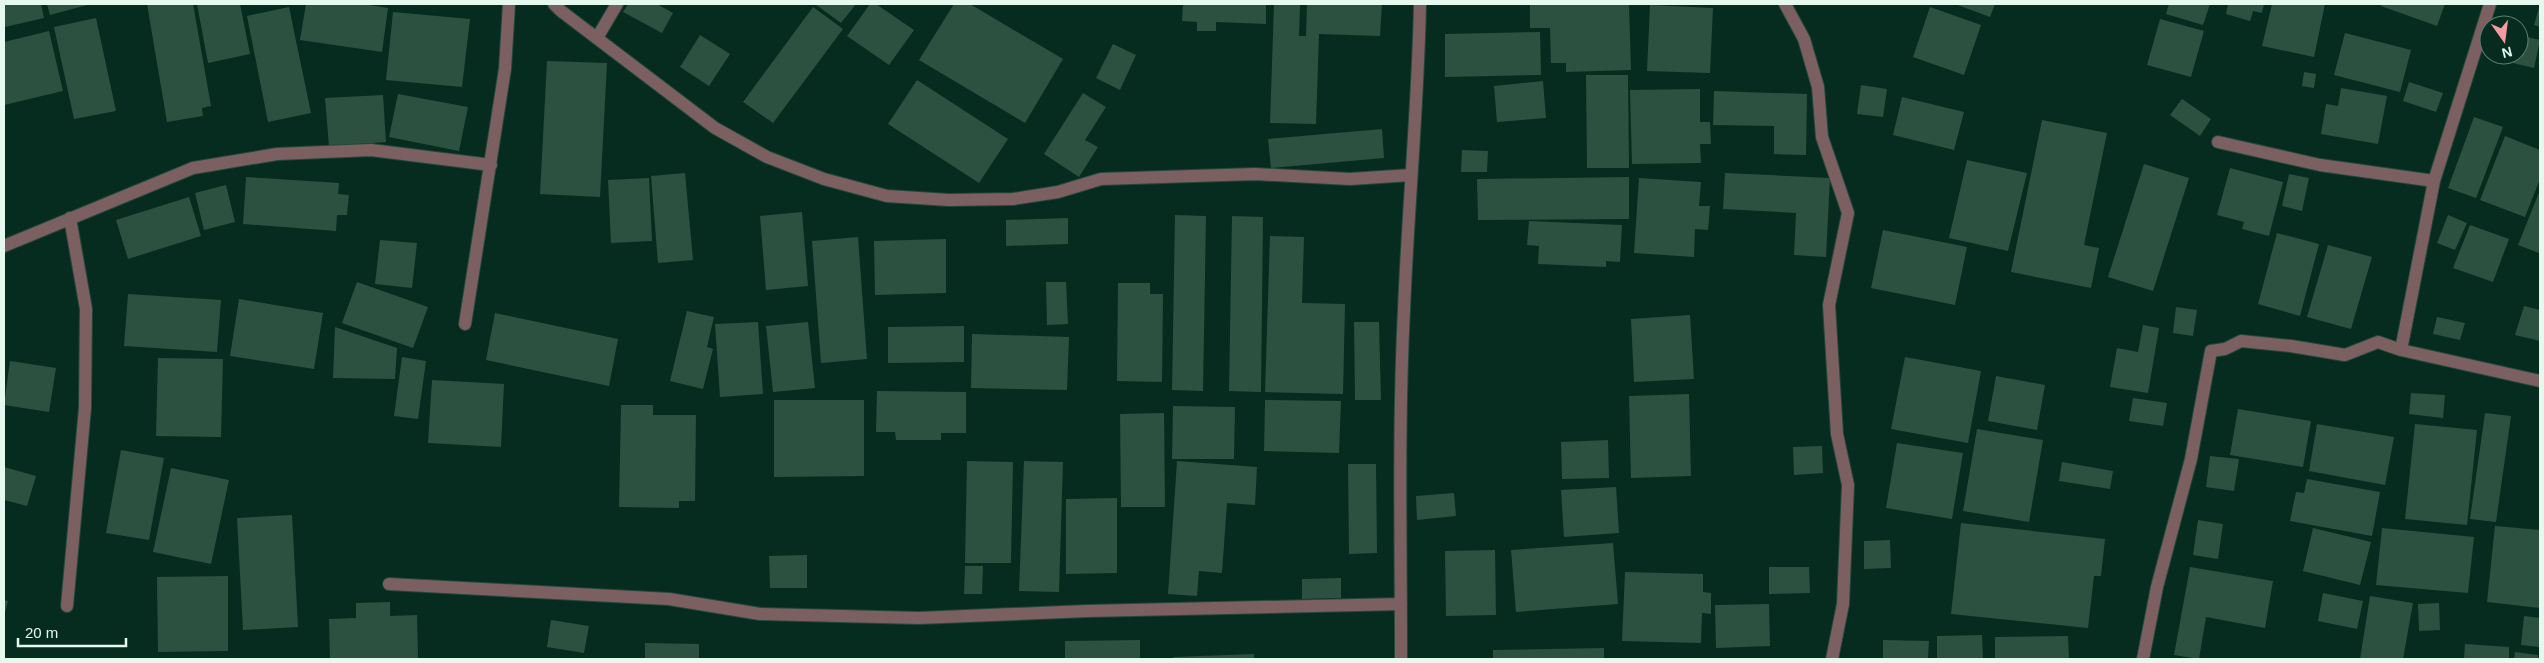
<svg xmlns="http://www.w3.org/2000/svg" width="2544" height="663" viewBox="0 0 2544 663" font-family="Helvetica,sans-serif">
<style>
.building{fill:#2c5141}
.lines{fill:none;stroke-linecap:round;stroke-linejoin:round}
.minor-casing{stroke:#24493b;stroke-width:14}
.minor{stroke:#7c5f61;stroke-width:12}
</style>
<rect width="100%" height="100%" fill="#052c1e"/>
<!-- building -->
<path class="building" d="M4,4H41L44,18L5,27Z
M47,4H91L50,15Z
M147,4H193L211,106L202,108L203,116L167,122Z
M197,4H240L250,54L208,63Z
M306,4H363L388,8L382,52L300,40Z
M628,4H657L673,13L662,33L623,12Z
M815,4H856L841,23Z
M870,4H876L914,30L889,65L847,36Z
M954,4H970L1063,59L1025,123L919,60Z
M1183,4H1266V24L1216,22V31H1197V22L1182,21Z
M1274,4H1300L1299,36H1306L1307,4H1382L1380,36L1319,34L1316,124L1270,123Z
M1530,4H1629L1631,70L1566,72V63H1551L1550,28H1530Z
M1955,4H1995L1990,17Z
M2169,4H2210L2203,25L2166,14Z
M2228,4H2264L2262,13L2253,11L2250,21L2226,14Z
M2272,4H2325L2314,57L2262,46Z
M2382,4H2445L2437,26L2381,6Z
M2540,4V27L2534,25Z
M1650,5L1713,8L1710,73L1647,71Z
M289,7L311,113L268,122L247,16Z
M813,7L843,29L773,123L743,102Z
M1930,7L1981,25L1964,75L1913,57Z
M393,12L470,19L462,87L386,80Z
M96,18L116,111L74,119L54,27Z
M2160,19L2204,31L2191,77L2147,65Z
M49,31L63,91L4,105V42Z
M1540,32L1541,75L1445,77V34Z
M2345,33L2411,50L2400,92L2334,75Z
M700,35L730,54L709,86L680,67Z
M2519,35L2540,40L2534,68L2500,60L2501,55H2519Z
M1113,44L1136,55L1120,90L1096,78Z
M547,61L607,63L600,197L540,194Z
M2304,72L2316,74L2314,88L2302,86Z
M1586,75H1628L1629,168H1587Z
M917,80L1008,139L979,183L888,124Z
M1543,81L1546,118L1497,122L1494,86Z
M2409,82L2443,93L2436,112L2403,101Z
M1861,85L1887,89L1883,117L1857,114Z
M2341,88L2387,96L2378,144L2321,134L2326,104L2338,106Z
M1700,89V122H1710L1711,144H1700L1701,163L1632,164L1630,90Z
M1714,91L1807,94L1806,155L1774,154V126L1713,125Z
M1083,93L1106,107L1085,140L1098,147L1079,177L1044,154Z
M398,94L468,107L459,151L389,137Z
M383,95L386,142L329,146L325,98Z
M1902,97L1964,112L1954,150L1893,135Z
M2182,99L2211,119L2200,136L2170,115Z
M2474,117L2503,127L2476,198L2448,188Z
M2042,120L2107,133L2084,245L2099,248L2091,288L2011,272Z
M1382,129L1384,158L1271,168L1268,139Z
M2505,136L2540,150V179L2525,217L2480,200Z
M1462,150L1488,151L1487,172H1461Z
M1967,160L2027,173L2008,251L1949,238Z
M2144,164L2189,178L2153,291L2108,277Z
M2230,168L2283,182L2269,236L2242,229L2244,222L2217,215Z
M685,173L693,260L658,263L651,176Z
M1725,173L1830,178L1826,257L1794,255L1796,213L1723,209Z
M2289,174L2309,178L2302,211L2282,206Z
M246,177L339,183L338,194L349,195L347,215H337L336,231L243,224Z
M1629,177V219L1478,220L1477,179Z
M649,178L652,241L611,243L608,180Z
M1639,178L1701,182L1699,206H1710L1708,230L1695,229L1694,257L1634,253Z
M226,185L235,222L204,230L195,193Z
M2540,190V250L2539,253L2518,245Z
M189,197L201,236L128,259L116,220Z
M802,212L808,286L766,290L760,216Z
M1175,215L1206,216L1203,391L1172,390Z
M2448,215L2467,223L2455,250L2437,243Z
M1232,216L1263,217L1261,392L1229,391Z
M1068,218V244L1006,246V220Z
M1529,221L1622,225L1620,262L1606,261V267L1538,264L1539,246L1527,245Z
M2470,225L2509,239L2493,282L2453,268Z
M1883,230L1967,247L1955,305L1871,288Z
M2277,233L2319,244L2300,316L2258,304Z
M1270,236L1304,237L1302,303L1345,304L1343,394L1265,392Z
M858,237L867,359L821,363L812,241Z
M946,239V293L875,295L874,241Z
M380,240L417,243L412,288L375,284Z
M2328,245L2372,257L2351,329L2307,317Z
M357,282L428,307L413,348L342,323Z
M1046,282H1066L1068,324L1047,325Z
M1118,283H1150V294H1163L1162,382L1117,381Z
M128,294L221,300L217,352L124,346Z
M239,299L323,313L314,369L230,356Z
M2524,306L2540,310V341L2515,335Z
M2176,307L2197,310L2193,336L2173,333Z
M687,311L714,317L707,347L713,349L703,389L670,381Z
M495,313L618,339L609,386L486,360Z
M1690,315L1694,379L1634,382L1631,319Z
M2437,317L2465,323L2460,340L2433,334Z
M758,322L763,394L720,397L715,324Z
M808,322L815,388L773,392L766,326Z
M1354,322H1379L1381,400H1355Z
M2143,325L2159,328L2148,393L2110,387L2117,348L2138,352Z
M964,326V362L888,363V327Z
M335,327L397,348L395,379L333,378Z
M972,334L1069,337L1067,390L971,388Z
M402,357L426,361L418,419L394,416Z
M1905,357L1981,371L1968,443L1891,429Z
M158,358L223,359L221,437L156,436Z
M10,361L56,368L49,412L4,405Z
M1996,376L2045,385L2037,430L1988,421Z
M432,380L504,384L501,447L428,443Z
M877,391L966,392V433H941V440H896L895,432H876Z
M2411,393L2445,395L2443,418L2409,414Z
M1689,394L1691,476L1631,478L1629,396Z
M2133,398L2167,403L2163,426L2129,421Z
M774,400H864V476L774,477Z
M1265,400L1341,401L1339,453L1264,451Z
M621,405H653V415H696L695,501H679V508L619,507Z
M1173,406L1235,407L1234,459H1172Z
M2238,409L2311,421L2303,467L2230,455Z
M1164,413L1165,507H1121L1120,414Z
M2485,413L2511,416L2496,522L2470,519Z
M2317,424L2394,437L2385,485L2309,471Z
M2415,424L2477,430L2467,525L2405,519Z
M1977,429L2043,440L2029,522L1963,511Z
M1608,440L1609,478L1562,479L1561,442Z
M1897,443L1963,453L1952,519L1886,508Z
M1822,446L1823,473L1794,475L1793,447Z
M121,450L164,458L149,540L106,533Z
M2210,456L2239,459L2234,491L2206,487Z
M967,461L1013,462L1011,563H965Z
M1024,461L1063,462L1059,592L1019,591Z
M1177,461L1257,467L1255,505L1227,503L1222,573L1199,571L1197,596L1168,594Z
M2062,462L2113,471L2110,489L2059,481Z
M1348,464H1376L1377,553L1349,554Z
M4,467L36,476L27,506L4,500Z
M171,468L229,480L211,564L153,552Z
M2307,479L2380,492L2372,536L2290,521L2296,492L2304,493Z
M1616,487L1619,533L1564,537L1561,490Z
M1454,493L1456,516L1417,520L1416,496Z
M1117,498V573L1066,574V499Z
M292,515L298,627L243,630L237,518Z
M2198,520L2223,524L2218,559L2193,555Z
M1961,523L2105,539L2101,576H2094L2088,628L1951,614Z
M2495,526L2540,530V608L2487,602Z
M2313,528L2371,542L2360,585L2303,571Z
M2382,528L2474,537L2468,593L2376,585Z
M1890,540L1891,568L1864,569V541Z
M1613,543L1618,604L1516,612L1511,550Z
M1495,550L1496,615L1446,616L1445,551Z
M807,555V588H770L769,556Z
M965,566H983L982,594H964Z
M1769,567H1809L1810,593L1769,594Z
M2190,567L2273,581L2265,628L2206,617L2199,659L2174,655Z
M1625,572L1703,574V592L1711,593V614L1702,613L1701,643L1622,641Z
M228,576V651L158,652L157,577Z
M1341,578V598L1302,599V579Z
M2323,593L2363,601L2357,629L2318,621Z
M2370,596L2413,603L2403,659H2360Z
M4,600L8,601L4,616Z
M390,602V616L417,615L418,659H330L329,619L356,618V603Z
M2439,603L2440,630L2419,631L2418,604Z
M1769,604L1770,646L1716,648L1715,605Z
M2524,616L2540,618V647L2521,645Z
M551,620L589,626L584,653L547,647Z
M1982,635L1983,659H1937V636Z
M2068,636L2069,659H1995V637Z
M1140,640V659H1065V641Z
M1883,640L1929,641L1928,659H1883Z
M645,643L699,644V659H645Z
M2465,644L2509,647V659H2464Z
M1604,648V659H1493V650Z
M2515,652L2538,655V659H2514Z
M1254,654V659H1173V657Z"/>
<g class="lines">
<defs>
<path id="minor" d="M554,4L561,11L715,128L767,157L824,179L887,196L949,200L1013,199L1058,192L1101,179L1255,174L1350,179L1411,175
M1785,4L1804,39L1818,87L1822,137L1848,213L1829,305L1837,434L1848,485L1843,604L1832,659
M597,38L617,4
M2218,142L2320,165L2434,181
M4,246L193,168L277,154L371,150L491,165
M465,324L505,69L509,4
M2401,350L2540,381
M389,584L669,599L760,614L919,618L1087,611L1401,604
M67,606L85,408L86,309L70,218
M1401,659C1401,543 1398,427 1404,310C1408,208 1418,106 1420,4
M2143,659L2157,587L2191,459L2211,351L2225,349L2241,341L2291,346L2345,355L2378,342L2401,350L2434,181L2490,4"/>
</defs>
<!-- minor casing -->
<use href="#minor" class="minor-casing"/>
<!-- minor -->
<use href="#minor" class="minor"/>
</g>
<!-- border -->
<rect width="2544" height="663" fill="none" stroke="#e5f9ef" stroke-width="10"/>
<!-- north arrow -->
<g transform="translate(2504 40) rotate(166)"><circle r="24" fill="#052c1e" stroke="#5f7e72"/>
<path d="M0-4L9 19L0 12L-9 19Z" fill="#f49aa1"/>
<text y="-8" font-size="14" font-weight="bold" text-anchor="middle" fill="#e5f9ef">N</text>
</g>
<!-- scale -->
<path d="M18 638v8h108v-8" fill="none" stroke="#e5f9ef" stroke-width="2.5"/>
<text x="25" y="638" font-size="15" fill="#e5f9ef" stroke="#052c1e" stroke-width="4" paint-order="stroke">20 m</text>
</svg>
